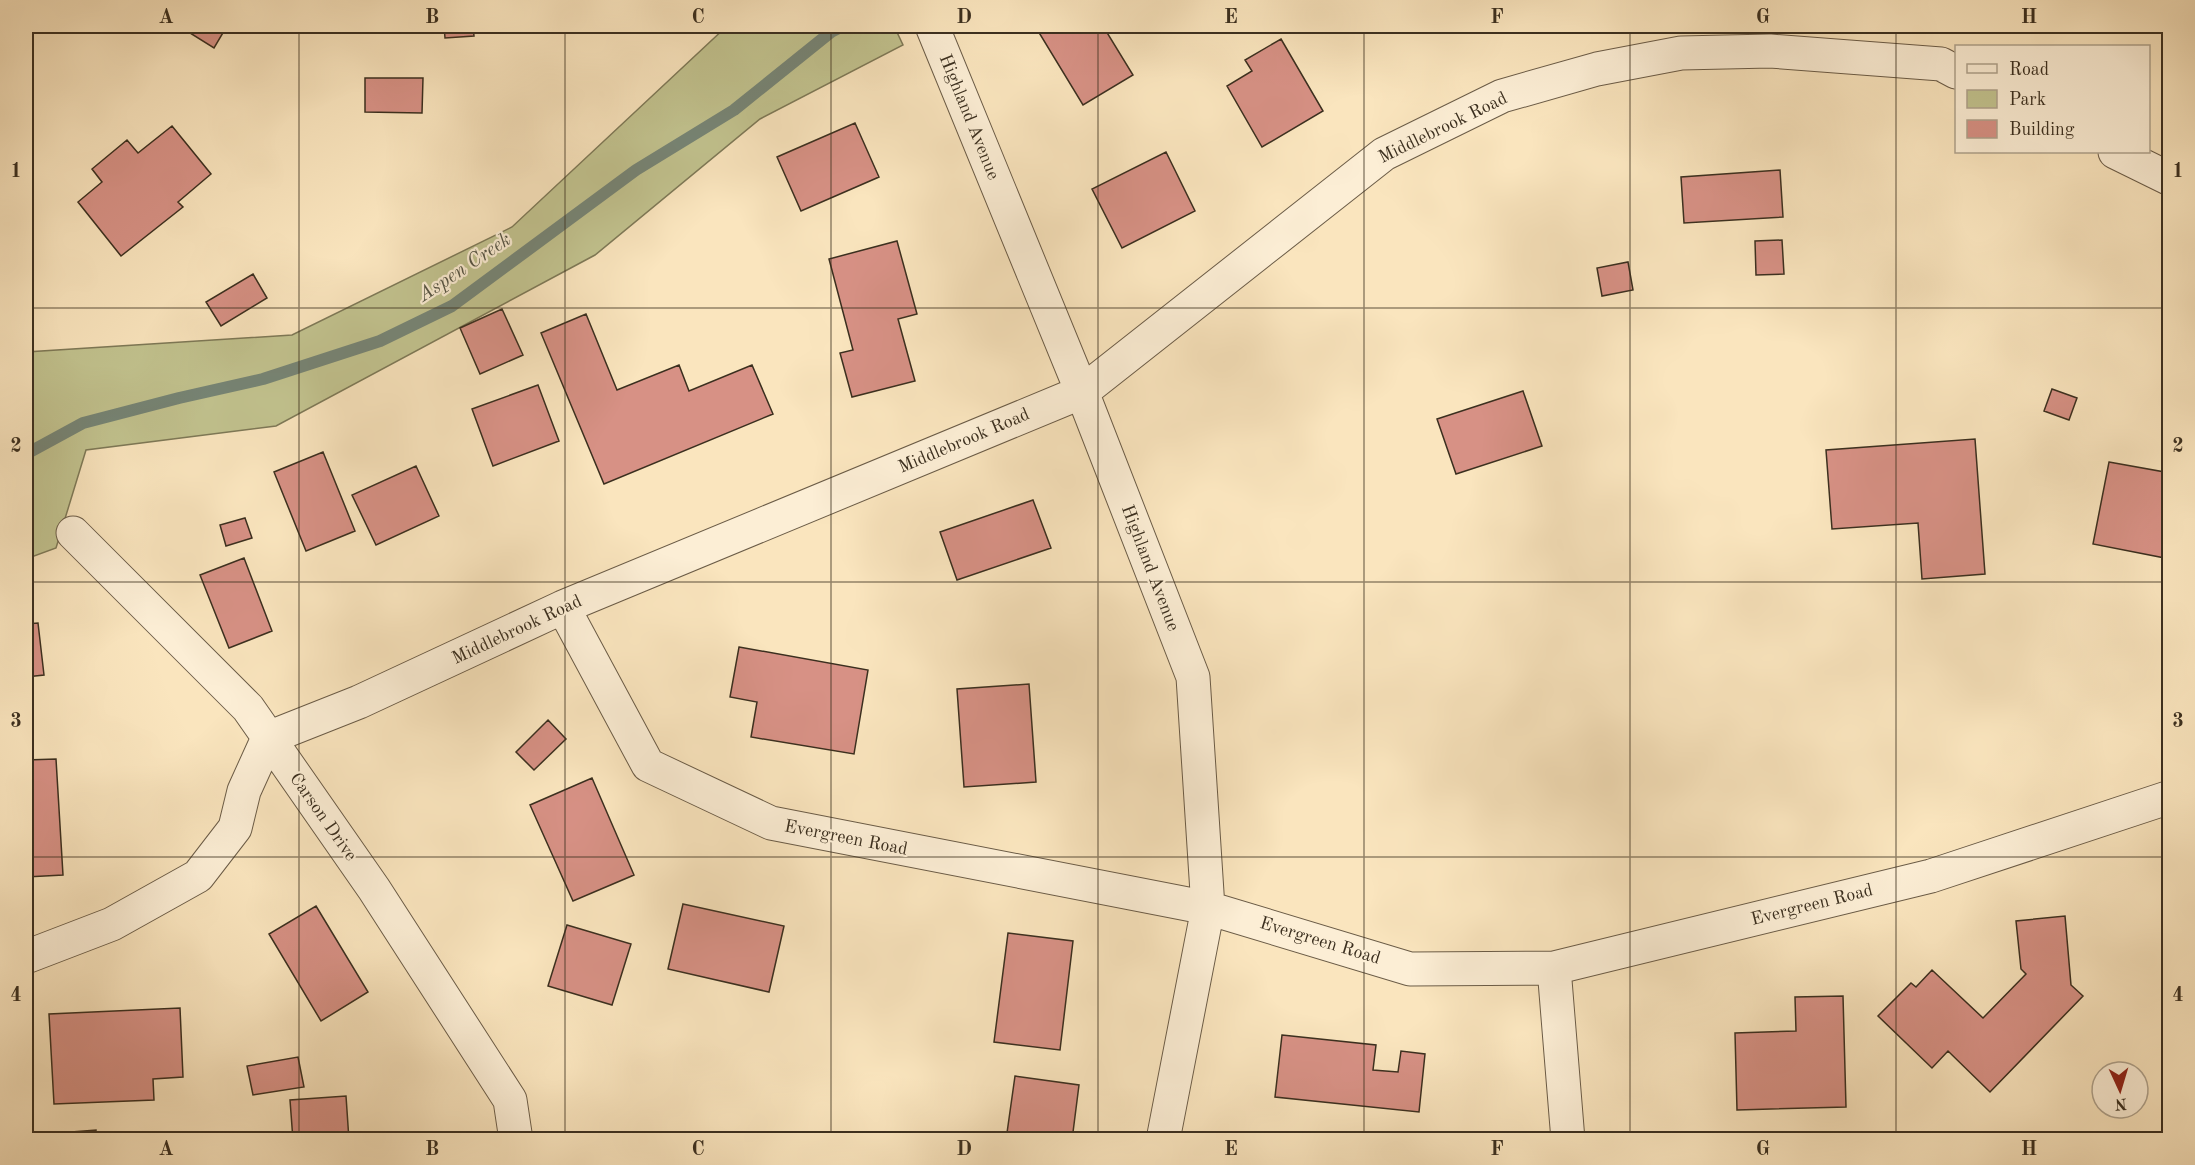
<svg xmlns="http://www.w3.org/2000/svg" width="2195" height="1165" viewBox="0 0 2195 1165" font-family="'Old Standard TT',serif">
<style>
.green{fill:#c2c38f;stroke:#7e7957;stroke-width:1.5}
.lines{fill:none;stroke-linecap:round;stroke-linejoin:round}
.stream{stroke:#768576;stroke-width:12}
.building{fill:#d79185;stroke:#3b2f1f;stroke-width:1.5}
.minor-casing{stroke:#6b5c47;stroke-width:35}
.minor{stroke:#fceed5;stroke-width:33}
.grid{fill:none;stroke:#3b2f1f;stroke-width:1.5;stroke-opacity:0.55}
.labels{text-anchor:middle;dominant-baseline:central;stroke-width:4.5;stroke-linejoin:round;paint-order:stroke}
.street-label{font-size:18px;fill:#3b2f1f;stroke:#fceed5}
.water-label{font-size:20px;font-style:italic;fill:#545343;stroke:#fceed5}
.neatline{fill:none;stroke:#3b2f1f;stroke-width:2}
.grid-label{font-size:20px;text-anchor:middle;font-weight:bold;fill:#3b2f1f}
</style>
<rect width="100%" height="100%" fill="#fae5be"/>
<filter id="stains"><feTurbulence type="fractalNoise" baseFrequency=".00333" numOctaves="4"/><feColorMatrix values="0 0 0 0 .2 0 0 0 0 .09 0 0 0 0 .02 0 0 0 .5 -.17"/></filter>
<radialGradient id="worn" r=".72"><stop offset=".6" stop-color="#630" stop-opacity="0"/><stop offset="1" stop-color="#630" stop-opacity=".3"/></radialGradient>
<!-- green -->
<path class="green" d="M727,26H894L903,45L760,119L595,255L276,426L86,450L56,548L26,559V352L292,335L512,227Z"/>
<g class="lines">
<!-- stream -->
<path class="stream" d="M26,454L83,423L179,398L263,379L380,341L452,306L636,170L734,110L831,32L843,26"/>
</g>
<!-- building -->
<path class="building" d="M194,26H227L214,48L190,33Z
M239,26H302L240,31Z
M444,26H473L474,36L445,38Z
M1035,26H1103L1133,75L1083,105Z
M1281,39L1323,111L1262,147L1227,86L1252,71L1245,60Z
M365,78H423L422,113L365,112Z
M855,123L879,177L801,211L777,157Z
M172,126L211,174L178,202L183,207L121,256L78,202L102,182L92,169L127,140L138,153Z
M1166,152L1195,211L1122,248L1092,189Z
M1780,170L1783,217L1684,223L1681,177Z
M1782,240L1784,274L1756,275L1755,241Z
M897,241L917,314L898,319L915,381L852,397L840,353L853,350L829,259Z
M1628,262L1633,290L1602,296L1597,268Z
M253,274L267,298L221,326L206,302Z
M502,309L523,355L480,374L460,328Z
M586,314L617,390L679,365L689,391L752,365L773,414L604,484L541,333Z
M538,385L559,441L493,466L472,409Z
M2052,389L2077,398L2069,420L2044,411Z
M1523,391L1542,446L1456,474L1437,419Z
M1975,439L1985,574L1922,579L1918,523L1832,529L1826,450Z
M323,452L355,531L306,551L274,472Z
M2109,462L2170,473V559L2093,544Z
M416,466L439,516L376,545L352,495Z
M1033,500L1051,548L957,580L940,532Z
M245,518L252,538L226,546L220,525Z
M244,558L272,631L229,648L200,575Z
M38,623L44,675L26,677V624Z
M739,647L868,670L854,754L751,737L757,702L730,697Z
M1029,684L1036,782L964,787L957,689Z
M548,720L566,739L534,770L516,752Z
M56,759L63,875L26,877V760Z
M592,778L634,875L573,901L530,805Z
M683,904L784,926L769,992L668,969Z
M316,906L368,992L321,1021L269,934Z
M2065,916L2071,985L2083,996L1990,1092L1948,1051L1932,1068L1878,1016L1911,983L1916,987L1932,970L1983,1018L2026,974L2021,969L2016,921Z
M567,925L631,944L612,1005L548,986Z
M1008,933L1073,941L1060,1050L994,1042Z
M1843,996L1846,1107L1737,1110L1735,1033L1796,1031L1795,997Z
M180,1008L183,1077L153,1079L154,1100L54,1104L49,1014Z
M1282,1035L1376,1045L1373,1070L1398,1072L1401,1051L1425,1054L1419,1112L1275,1097Z
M298,1057L304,1087L253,1095L247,1066Z
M1015,1076L1079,1085L1072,1140H1006Z
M346,1096L349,1140H293L290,1100Z
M96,1130V1140H34L33,1135Z"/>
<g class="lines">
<defs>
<path id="minor" d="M932,26L1082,392L1193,677L1208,908L1163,1140
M2115,152L2170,179
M73,533L248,708L374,889L510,1100L516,1140
M563,607L648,765L771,823L1208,908L1410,969L1554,968L1931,876L2170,797
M26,957L112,924L198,876L235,828L244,791L268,738L359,702L563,607L1082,392L1384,154L1502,96L1597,69L1681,53L1770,51L1941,64L1956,72
M1554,968L1568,1140"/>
</defs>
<!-- minor casing -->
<use href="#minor" class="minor-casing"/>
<!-- minor -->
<use href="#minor" class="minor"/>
</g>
<!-- grid -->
<path class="grid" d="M299,26V1140M565,26V1140M831,26V1140M1098,26V1140M1364,26V1140M1630,26V1140M1896,26V1140M26,308H2170M26,582H2170M26,857H2170"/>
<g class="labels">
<!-- street labels -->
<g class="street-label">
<text transform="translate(969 117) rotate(68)">Highland Avenue</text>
<text transform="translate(1443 128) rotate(-26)">Middlebrook Road</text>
<text transform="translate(964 441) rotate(-23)">Middlebrook Road</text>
<text transform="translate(1150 568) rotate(69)">Highland Avenue</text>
<text transform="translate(517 630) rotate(-25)">Middlebrook Road</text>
<text transform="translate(323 817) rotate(55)">Carson Drive</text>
<text transform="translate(846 838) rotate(11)">Evergreen Road</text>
<text transform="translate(1812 905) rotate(-14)">Evergreen Road</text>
<text transform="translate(1320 941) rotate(17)">Evergreen Road</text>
</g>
<!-- water labels -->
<g class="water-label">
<text transform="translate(465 268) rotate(-34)">Aspen Creek</text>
</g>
</g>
<!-- margin -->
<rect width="2195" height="1165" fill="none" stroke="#fae5be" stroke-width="66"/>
<!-- legend -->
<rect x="1955" y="45" width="195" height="108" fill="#fceed5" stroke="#afa28c" stroke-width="1.5"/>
<rect x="1967" y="64" width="30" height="9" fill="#fceed5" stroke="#afa28c" stroke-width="1.5"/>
<text x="2009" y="75" font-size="18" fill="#3b2f1f">Road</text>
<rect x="1967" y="90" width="30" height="18" fill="#c2c38f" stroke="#afa28c" stroke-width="1.5"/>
<text x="2009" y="105" font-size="18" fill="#3b2f1f">Park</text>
<rect x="1967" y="120" width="30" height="18" fill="#d79185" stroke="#afa28c" stroke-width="1.5"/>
<text x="2009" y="135" font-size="18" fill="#3b2f1f">Building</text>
<!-- north arrow -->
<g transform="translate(2120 1090) rotate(176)"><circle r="28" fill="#fceed5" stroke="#afa28c" stroke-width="1.5"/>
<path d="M0-4.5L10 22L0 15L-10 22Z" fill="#8f2418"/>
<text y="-9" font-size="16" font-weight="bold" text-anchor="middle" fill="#3b2f1f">N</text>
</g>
<rect x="33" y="33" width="2129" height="1099" class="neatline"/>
<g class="grid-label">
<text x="166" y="23">A</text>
<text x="432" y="23">B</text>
<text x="698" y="23">C</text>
<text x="964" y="23">D</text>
<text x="1231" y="23">E</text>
<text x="1497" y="23">F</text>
<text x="1763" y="23">G</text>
<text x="2029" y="23">H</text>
<text x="16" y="177">1</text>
<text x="2178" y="177">1</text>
<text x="16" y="452">2</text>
<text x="2178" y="452">2</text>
<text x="16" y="727">3</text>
<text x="2178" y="727">3</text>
<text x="16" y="1001">4</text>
<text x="2178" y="1001">4</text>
<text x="166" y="1155">A</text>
<text x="432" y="1155">B</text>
<text x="698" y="1155">C</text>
<text x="964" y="1155">D</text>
<text x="1231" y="1155">E</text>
<text x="1497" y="1155">F</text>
<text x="1763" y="1155">G</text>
<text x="2029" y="1155">H</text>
</g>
<rect width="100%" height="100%" filter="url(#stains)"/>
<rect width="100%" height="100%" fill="url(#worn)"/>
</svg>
